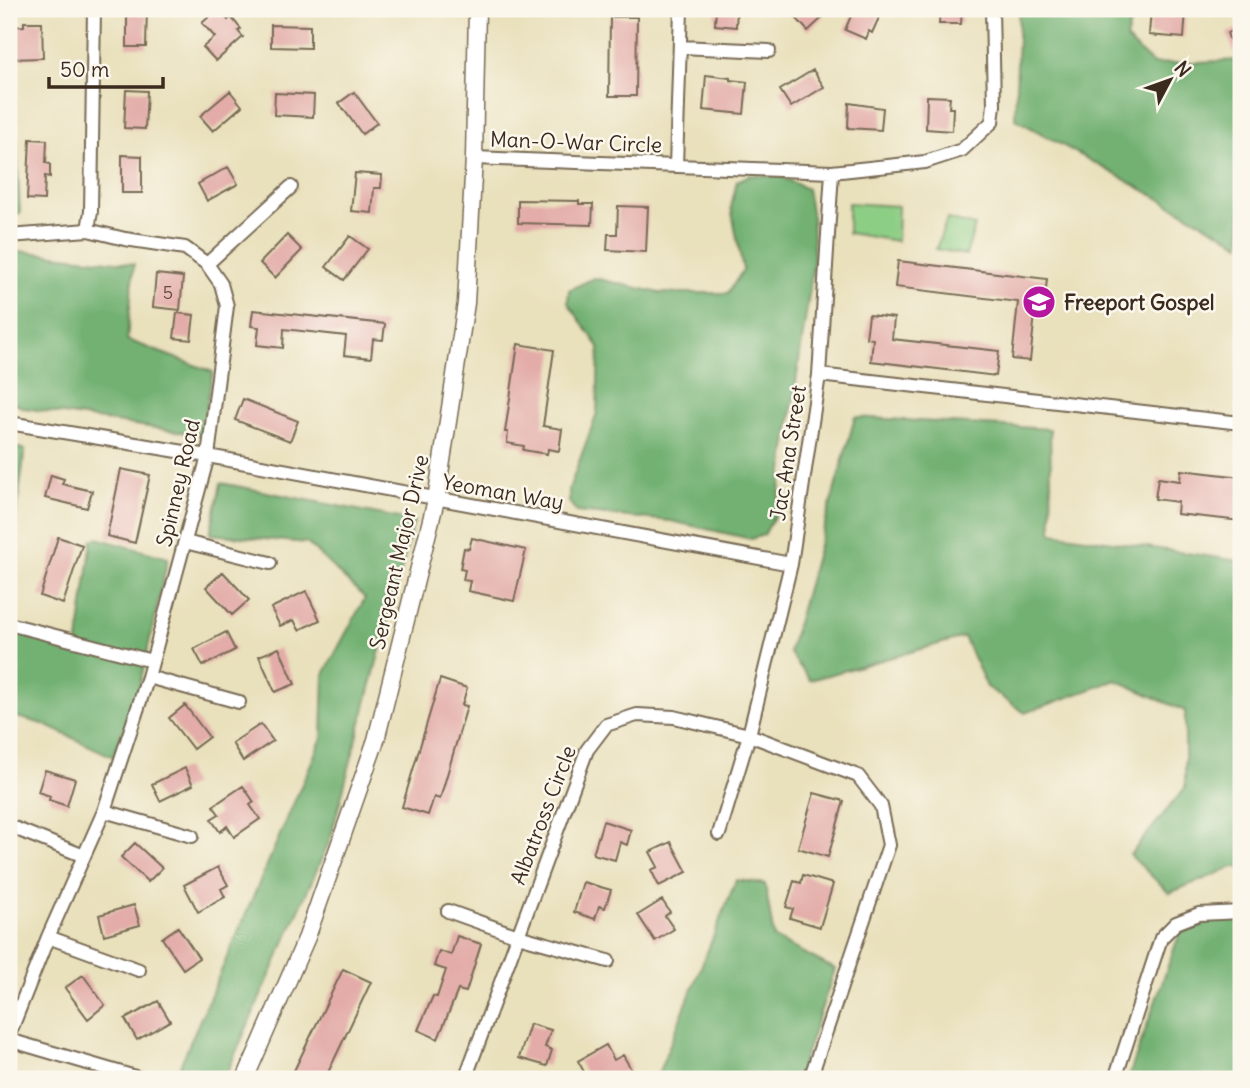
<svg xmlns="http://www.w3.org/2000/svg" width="1250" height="1088" viewBox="0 0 1250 1088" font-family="Delius,sans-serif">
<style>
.green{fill:#8dce85;stroke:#647c52;stroke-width:2}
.forest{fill:#72b172;stroke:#566e48;stroke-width:2}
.building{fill:#e3aca8}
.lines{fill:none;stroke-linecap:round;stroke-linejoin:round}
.minor-casing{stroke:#786a55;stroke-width:16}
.tertiary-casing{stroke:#786a55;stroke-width:19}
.minor{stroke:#fff;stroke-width:12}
.tertiary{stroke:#fff;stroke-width:16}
.labels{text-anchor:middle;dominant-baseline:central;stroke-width:5;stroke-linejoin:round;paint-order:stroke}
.number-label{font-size:18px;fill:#654a40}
.street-label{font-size:21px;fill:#3b2a1e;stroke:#fbf7ec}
.poi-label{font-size:21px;font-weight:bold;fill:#3b2a1e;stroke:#fbf7ec;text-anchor:start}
</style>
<rect width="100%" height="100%" fill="#fbf7ec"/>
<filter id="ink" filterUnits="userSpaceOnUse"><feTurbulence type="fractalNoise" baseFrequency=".0143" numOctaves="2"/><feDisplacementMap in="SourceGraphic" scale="14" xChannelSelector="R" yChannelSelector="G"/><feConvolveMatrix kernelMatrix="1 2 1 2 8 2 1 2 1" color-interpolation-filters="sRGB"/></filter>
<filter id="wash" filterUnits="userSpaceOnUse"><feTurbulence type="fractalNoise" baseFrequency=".00686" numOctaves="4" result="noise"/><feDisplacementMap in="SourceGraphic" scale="28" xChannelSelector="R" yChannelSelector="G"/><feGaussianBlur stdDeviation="1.57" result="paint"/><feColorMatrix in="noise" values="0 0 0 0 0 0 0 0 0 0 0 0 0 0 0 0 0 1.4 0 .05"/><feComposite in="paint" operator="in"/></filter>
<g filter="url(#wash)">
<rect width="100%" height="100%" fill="#e9e0bc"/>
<!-- green -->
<path class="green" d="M848,203L898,206L897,241L848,233Z
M947,219L975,226L966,255L936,249Z"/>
<!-- forest -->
<path class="forest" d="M1019,9H1134L1126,39L1153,64L1241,60V244L1015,119Z
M13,77L20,213L9,214V78Z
M750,175L782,177L807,189L812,217L814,260L777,511L764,535L751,539L671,521L577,512L569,502V489L597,413L599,347L568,303L569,290L594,278L660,293H728L743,270L731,207L737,181Z
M9,250L134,264L127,340L213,372L201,435L24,408L9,401Z
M855,417L1050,429L1052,533L1241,561V869L1236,866L1169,893L1130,855L1185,788V711L1116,680L1025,713L987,687L964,637L810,680L789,652Z
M15,447L25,450L9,569V448Z
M221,483L414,521L330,840L224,1079H191L176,1075L322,738L324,674L365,598L307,543L210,534Z
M97,538L168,558L138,693L113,757L43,724L9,715V645L16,630L77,649L92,540Z
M736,880L765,884L774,938L835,969L797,1079H656Z
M1203,911L1241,917V1079H1128L1180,932Z"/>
<g id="blocks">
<!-- building -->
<path class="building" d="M127,9H147L146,47H127Z
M218,9L228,20L231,17L241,29L238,31L243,37L216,61L203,47L215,37L202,23Z
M716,9H737L736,27L715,25Z
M788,9H815L823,17L808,31Z
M854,9H883L872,33L869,31L866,39L845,30Z
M940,9H962L961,24H939Z
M1151,9H1186L1184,38L1149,35Z
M610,17H637L636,96H609Z
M24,22H42L43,58L9,59V27L24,26Z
M271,25L310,26V48L271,47Z
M1241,27V68H1240L1227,33Z
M813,70L824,87L791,107L780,90Z
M706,75L730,78V80L747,82L744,114L703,110Z
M126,90L147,91L145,129L124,128Z
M230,91L242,106L213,131L200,116Z
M354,92L377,123L362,134L339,103Z
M275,93L314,95L313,117L274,115Z
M927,96L950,97L949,108H953L952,131L926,129Z
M849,103L883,108L881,130L848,128Z
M30,139L47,140L46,163L50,164V177L45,176L44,200L27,199Z
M122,155L142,156V193H122Z
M228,167L238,184L207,201L198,184Z
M355,173L382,175L381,188H374L372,213L351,211Z
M518,200L579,201V204H593L592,225L518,223Z
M618,206L648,207L646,252L607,250L608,234H617Z
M287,235L302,250L275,278L260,263Z
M350,236L368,249L344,280L326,267Z
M898,261L1047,279L1044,305L1036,304L1030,361L1012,359L1018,302L895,287Z
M156,274L183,277L180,310L153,307Z
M253,310L385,324L383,340L373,339L371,358L344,355L346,336L284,329L283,348L257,345L259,327L251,326Z
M177,313L194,315L191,340L174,338Z
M869,315L894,318L892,339L999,351L996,376L871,361L873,339L866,338Z
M518,344L554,350L543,426L562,429L559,451L548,449L547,454L523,450L524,446L507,443L508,432H505Z
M243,399L298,421L290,441L235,420Z
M121,469L150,475L135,543L107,536Z
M1181,470L1241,477V521L1177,514L1178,502L1155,499L1158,478L1180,481Z
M51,475L64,479L62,484L92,491L87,508L45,498Z
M58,537L82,545L63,604L40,596Z
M472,538L526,550L514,601L468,591L470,581L463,580L465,570L460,569L464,548L469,549Z
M223,572L249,600L232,615L206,587Z
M306,591L320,620L299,630L294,620L280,626L271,608Z
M226,632L235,650L203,666L194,649Z
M279,648L295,684L275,692L259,656Z
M440,679L467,688L462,705L467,706L440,799L434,797L428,815L402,807Z
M185,705L209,737L193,749L169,718Z
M261,724L273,741L243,761L232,743Z
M185,768L193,785L160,801L152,784Z
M45,770L75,779L67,806L49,800L50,796L38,792Z
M243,786L254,802L250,805L260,819L234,837L227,826L220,832L211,819L219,814L213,806Z
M814,793L844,801L828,857L798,848Z
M603,821L631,830L627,845L620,842L615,860L593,854Z
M671,842L687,872L659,886L651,870L658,867L650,852Z
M135,843L162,868L148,882L121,857Z
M218,867L228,885L221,889L225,897L198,912L184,885Z
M803,875L833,884L820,927L790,918L793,909L786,907L794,881L801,883Z
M583,882L611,890L605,908L599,906L595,919L574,912Z
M662,900L670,912L665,916L674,929L655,941L638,915Z
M134,905L140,925L104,935L99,915Z
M178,927L199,958L183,969L162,938Z
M457,936L481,944L466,992L458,990L438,1039L418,1030L433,996L437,997L446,970L434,966L439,951L451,955Z
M343,969L371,982L325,1079H290Z
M83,975L105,1005L88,1019L65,988Z
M158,1001L170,1021L137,1040L125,1019Z
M530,1024L551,1030L545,1047L552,1050L547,1066L519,1058Z
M606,1045L614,1060L623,1055L631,1069L613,1079H588L578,1061Z"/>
</g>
</g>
<g filter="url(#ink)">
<use href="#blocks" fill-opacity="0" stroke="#786a55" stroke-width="2"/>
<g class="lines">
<defs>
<path id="minor" d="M680,47L769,51
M474,158L832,172L925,162L962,150L992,122L994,105L992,9
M676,166L681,9
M9,236L88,230
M207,264L291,187
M819,375L1241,423
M9,423L208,456L791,564
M185,542L270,563
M9,624L152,661
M148,677L239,702
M104,811L192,836
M9,826L84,856
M719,834L749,735L791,564L819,375L832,172
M448,911L518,936L608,961
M48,937L139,970
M9,1035L48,937L104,811L148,677L208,456L227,306L221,284L207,264L185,248L125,239L88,230L91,211L94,9
M9,1040L142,1079
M465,1079L587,750L606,725L637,715L674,717L749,735L858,776L881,806L889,845L810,1079
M1115,1079L1161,938L1176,923L1199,914L1241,912"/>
<path id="tertiary" d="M245,1079L307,937L376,740L436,500L466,303L474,158L477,9"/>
</defs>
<!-- minor casing -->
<use href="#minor" class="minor-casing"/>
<!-- tertiary casing -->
<use href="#tertiary" class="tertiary-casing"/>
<!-- minor -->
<use href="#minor" class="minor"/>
<!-- tertiary -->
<use href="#tertiary" class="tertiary"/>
</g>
</g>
<!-- icons -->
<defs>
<symbol id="school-disc" viewBox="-11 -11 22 22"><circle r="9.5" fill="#b5179e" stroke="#fbf7ec"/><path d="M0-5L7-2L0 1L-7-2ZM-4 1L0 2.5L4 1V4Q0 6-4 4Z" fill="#fff"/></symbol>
</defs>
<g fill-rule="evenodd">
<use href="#school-disc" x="1020" y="283" width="38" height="38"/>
</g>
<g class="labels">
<!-- number labels -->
<g class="number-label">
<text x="168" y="292">5</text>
</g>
<!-- street labels -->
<g class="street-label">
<text transform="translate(576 142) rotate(2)">Man-O-War Circle</text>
<text transform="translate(788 453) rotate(-81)">Jac Ana Street</text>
<text transform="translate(178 483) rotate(-77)">Spinney Road</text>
<text transform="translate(503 492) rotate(10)">Yeoman Way</text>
<text transform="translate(399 552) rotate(-77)">Sergeant Major Drive</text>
<text transform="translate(543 815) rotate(-69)">Albatross Circle</text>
</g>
<!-- poi labels -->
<g class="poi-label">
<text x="1064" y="302">Freeport Gospel</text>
</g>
</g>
<!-- margin -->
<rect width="1250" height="1088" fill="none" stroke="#fbf7ec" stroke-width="35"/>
<!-- north arrow -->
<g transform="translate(1170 80) rotate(49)" stroke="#fbf7ec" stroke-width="5" paint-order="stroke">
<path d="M0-5L12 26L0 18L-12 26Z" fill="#3b2a1e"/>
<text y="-10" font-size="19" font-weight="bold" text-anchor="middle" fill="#3b2a1e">N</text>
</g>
<!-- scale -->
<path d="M49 77v10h114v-10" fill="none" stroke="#3b2a1e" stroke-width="3.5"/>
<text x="60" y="77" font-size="21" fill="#3b2a1e" stroke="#fbf7ec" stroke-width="5" paint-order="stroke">50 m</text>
</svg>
